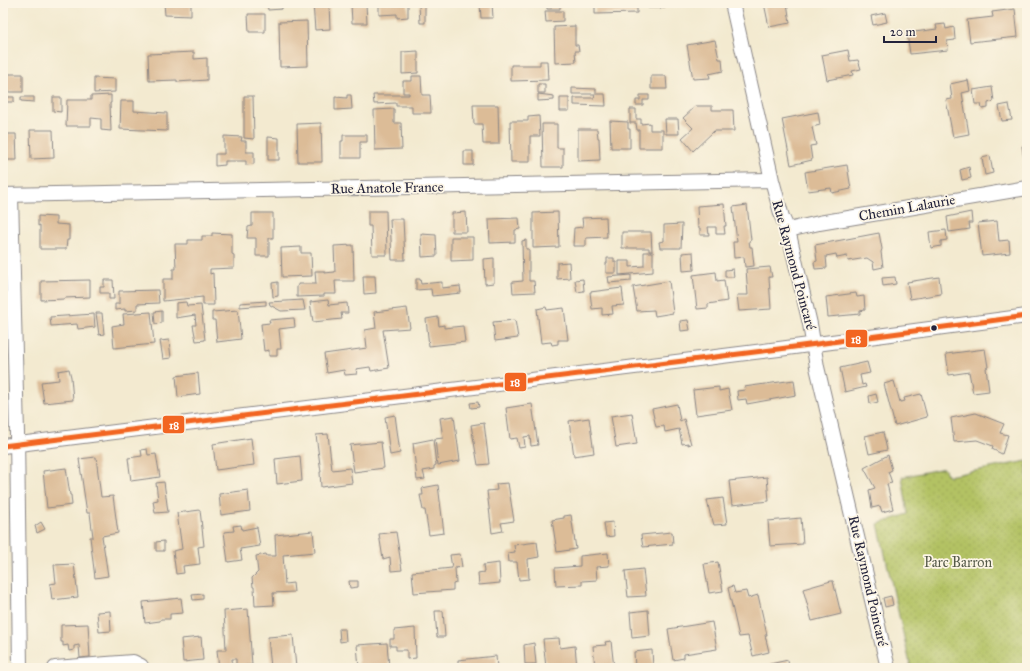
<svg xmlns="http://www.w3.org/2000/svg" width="1030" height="671" viewBox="0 0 1030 671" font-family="'IM FELL Great Primer',serif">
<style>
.park{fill:url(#park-dots);stroke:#6a7250}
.building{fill:#dcbc97}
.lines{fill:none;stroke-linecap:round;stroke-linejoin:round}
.minor-casing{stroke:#8a8686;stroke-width:16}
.minor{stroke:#fff;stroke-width:14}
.bus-1-casing{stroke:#fcf5e5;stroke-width:8}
.bus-1{stroke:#f26522;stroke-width:5}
.bus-dot{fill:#22223b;stroke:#fcf5e5;stroke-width:1.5}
.labels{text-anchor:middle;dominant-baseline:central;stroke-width:3.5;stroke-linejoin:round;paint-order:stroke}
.street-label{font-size:14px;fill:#22223b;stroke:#fcf5e5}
.park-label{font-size:14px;fill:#555a49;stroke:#fcf5e5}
.line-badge{stroke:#fcf5e5;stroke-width:1.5}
.badge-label{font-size:11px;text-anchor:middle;font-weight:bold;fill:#fff}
</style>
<defs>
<pattern id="park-dots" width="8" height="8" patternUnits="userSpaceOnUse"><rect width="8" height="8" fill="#b3c264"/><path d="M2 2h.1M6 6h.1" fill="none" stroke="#9aa658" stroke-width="1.8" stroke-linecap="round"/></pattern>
</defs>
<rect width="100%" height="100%" fill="#fcf5e5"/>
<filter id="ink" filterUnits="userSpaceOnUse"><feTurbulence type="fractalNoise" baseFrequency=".025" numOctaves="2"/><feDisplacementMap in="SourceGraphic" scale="8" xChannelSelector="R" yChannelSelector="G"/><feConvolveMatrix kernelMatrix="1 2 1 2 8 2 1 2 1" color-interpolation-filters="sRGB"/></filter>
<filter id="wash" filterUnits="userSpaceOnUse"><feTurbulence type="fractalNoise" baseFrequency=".012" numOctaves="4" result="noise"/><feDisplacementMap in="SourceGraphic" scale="16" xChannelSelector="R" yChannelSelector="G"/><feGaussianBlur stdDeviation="0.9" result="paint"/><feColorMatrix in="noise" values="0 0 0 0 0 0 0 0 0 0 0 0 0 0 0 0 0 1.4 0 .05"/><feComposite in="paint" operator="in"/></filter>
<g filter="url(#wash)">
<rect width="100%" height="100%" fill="#f3ead0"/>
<!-- park -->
<path class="park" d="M1027,461V668H911L878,524L908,514L902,477L944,468L948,476Z"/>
<g id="blocks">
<!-- building -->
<path class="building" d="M164,3H191V16L165,15Z
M267,3H282V9L268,10Z
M313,3H329L330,29L315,30Z
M379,3H408V17L397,18V14L379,15Z
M480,3H492L493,18H481Z
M547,3H560V9H547Z
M595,3H637V13L595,14Z
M648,3H665V8H648Z
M764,3H787L790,23L769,27Z
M351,4H366L367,23H352Z
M425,4V23H420L419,5Z
M1015,9L1018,37L970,42L967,20L993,17L992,12Z
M545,11H563V21L546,22Z
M885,13L887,22L873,25L871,16Z
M248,14H265V32H249Z
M307,21L308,66L280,67L279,22Z
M945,24L946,29L954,27L955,40L947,41L948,50L910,54L907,33L937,29L936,25Z
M575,26V45H578L579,51H575L576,62L555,63L554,27Z
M715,40L719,59H722L723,71L709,74L710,78L693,79L687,45Z
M848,50L850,61L858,60L861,69L852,71L853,75L827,80L822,55Z
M418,51V73L402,74V52Z
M194,52V59L207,58V80L177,82V80L149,81L148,54Z
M540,61H547L548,80L511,81V65H540Z
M3,74H23V92H7V95L3,96Z
M412,76H421L422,95H430L431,113H412V106H396V103L374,104L373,95H409V93H403V81H412Z
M651,76H666L667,89H651Z
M94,78L115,79V92L94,93Z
M968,80L970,91L962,93L969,134L953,137L946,100L952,99L950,84Z
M538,84H545V93H538Z
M992,87L994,101L988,103V108L982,109L981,104H975L973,90Z
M572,88L596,89V94H605L606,106L574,105V98H594L595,94H572Z
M538,94L554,96V100L538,101Z
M111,95V103H110L111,131L101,130V119L91,118V126H66L67,100H91V96Z
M347,95H351L352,109L335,110V97L347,98Z
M640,95H649V100H643V105H636V100H640Z
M244,96H253L254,139L244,138Z
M3,97H14V102H3Z
M21,97H34V102L21,101Z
M53,97H61V112L53,111Z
M560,98H569V111H560Z
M121,101H134V111L167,113V131L120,129Z
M1009,104L1012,120L1002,121L999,106Z
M473,105H498L499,144H483L482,124H474Z
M696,106H712V110H733L734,131H714L693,151L682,138L693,128L683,118Z
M394,109V123H401L402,149L375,150L374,110Z
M630,109H636V119H641V124L650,123V130H663V148H639V130H637L636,123H630Z
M818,112L820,125L812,127L816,145L810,146L812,160L791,165L782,119Z
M539,116L540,136H530V162H511L510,121H528V117Z
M665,119H678L679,134H666Z
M610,121L628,122V129H630V148H611Z
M321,123L322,162H298L297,124Z
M542,124H557V148H563V167H543Z
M578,129H597L598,138H599L600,160L578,161Z
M30,130H53L54,158L31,159Z
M3,134H16L17,160H3Z
M343,135H367V142H360V158H341V141H343Z
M224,136L242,137L241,141H246V152H254V164L246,165V161H225V165L215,166V154H224Z
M268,137L279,138V160H268Z
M1027,145V167H1025L1022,146Z
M464,151H473V165H464Z
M990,156L993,173L985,175L982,158Z
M847,165L851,189L832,193L831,188L808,191L805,172Z
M969,167L971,178L962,180L960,170Z
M724,204L726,226H724L725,234H716V227H708L709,235H700V228H698L697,206Z
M747,205L751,240L749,241L750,247H752L754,266L745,267L744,257L734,258L733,242H737L733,207Z
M368,211H386L387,255H372L371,226H368Z
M466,212L467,232H452V213Z
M558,212L559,247L533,248V213Z
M971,212L972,223H969L970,229L949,232L947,217Z
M252,213H273V238H269V256H256V238H247L248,227L252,226Z
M38,216L56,217V224L69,225V240H67L66,249H40V225L38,226Z
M606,217L607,237L586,238V246H573L574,228L583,227L582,218Z
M519,218L520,229L515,230V242L490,243L489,219Z
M390,219H403L405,260H392Z
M997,221L999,241L1009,240L1010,253L982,256L978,223Z
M682,224L681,248H660L659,242L664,241V225Z
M946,230L947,240L941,241V246L931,248L929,232Z
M622,232H651L652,251H649V248H622Z
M212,233L232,234V254L234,255V268L210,269V274L213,273L214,305H203V297L163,301V279H173V269H176L175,244H188V240H202V236H212Z
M879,233L882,249L881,252L883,267L874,269L873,262L867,258L848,261L847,256L837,258L836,254L826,256L827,268L815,269L814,262L817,261L815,245Z
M421,234L436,235L437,256L422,257Z
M451,237H473V260L451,261Z
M526,240V249H529V281H534L535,292L513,293L512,282L523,281L522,241Z
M353,245L354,281H335L336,294H324V296L297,297V286H298V284H316L315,271H324V273L335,272L334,246Z
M301,247V253H311L312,276L282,277L281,248Z
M644,252H653V272L619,275V261H630V267L644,266Z
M693,252L694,270L683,271L682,253Z
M494,258V283L485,284L484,259Z
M607,258H614V262H616V273H606V263H607Z
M569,262L570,278L557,279V263Z
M770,267L772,277H769L771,309L739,311L737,295H748L746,269Z
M733,269L734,277H725V270Z
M716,272L717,281L724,280L727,301L708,304V308L697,309L693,275Z
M631,275V281L609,283L608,277Z
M363,276H375L376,293L364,294Z
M895,277L896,284L883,286L882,278Z
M939,277L941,294L910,299L907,282Z
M416,279H420L421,284L442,282V288L460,286L461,293L432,296L431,289L416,290Z
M583,279L584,291L577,292L575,280Z
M90,280V297L64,298V299L41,300V281Z
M104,280H113L114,299H109V293H100V287H104Z
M669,281L673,313L655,316L654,310L637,311L633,287Z
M278,282V296L273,297L272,283Z
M622,288L624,305L612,306L613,314L602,315V308L592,309L590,292Z
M158,290L159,303L137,304V310L125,311V309L115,310V304H119V291Z
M856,293L857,297L864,296L865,310L860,311V314L828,317L826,297Z
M303,300L305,310L281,311L270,305L269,302Z
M328,300L329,305L347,303L348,313H341L342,319L313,322L310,302Z
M266,301V305L240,307V303Z
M186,302L187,306L201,305L205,340L196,341L193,325H196L195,315L176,318V303Z
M546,307L547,310L564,308L568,340H558V344L552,345L551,342L541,343L537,309Z
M407,308L410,328L383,330L389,368L371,371L370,367L356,369L357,374L345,375L344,370L327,373L324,354L367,348L365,330L376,328L374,312Z
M238,310L241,339L217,342L215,320H212V312Z
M162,311V323L155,324L154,312Z
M151,312L154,344L114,348L112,326L124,324L123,314Z
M96,313H102L104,334L99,335Z
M94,314L95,327L78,329L77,324L51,326L50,317Z
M438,317L439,326L444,325V328L463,326L465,342L429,346L426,319Z
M294,318L295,327L279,329L281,349H277V356H269V350L264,351L261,324L270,323L269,320Z
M515,320L518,338L495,341L493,322Z
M688,320L690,330L681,331L680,321Z
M169,340L171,358L163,359L160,341Z
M985,349L988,367L986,368L989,391L973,393L969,372L949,375L946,354Z
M867,362L870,373L860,375L862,385L865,384L866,387L845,392L840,368Z
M69,369L71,377L73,400L44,403L41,382L59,380L58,371Z
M198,373L200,394L178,397L176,376Z
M794,380L796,395L747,404L746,399L738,400L737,391L745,390L744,387Z
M894,381L900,402L905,401L904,398L921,394L927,417L895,426L884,384Z
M719,387V391L728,389L732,410L696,415L693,390Z
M876,394L878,402L870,404L869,396Z
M478,402L479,407L471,408L470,403Z
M532,404L538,445L531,446L530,436L524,437L525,447L519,448L517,438L510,439L506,408Z
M677,404L680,421L684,419L691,444L688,445V443L682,444L679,429L665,432L664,426L656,427L652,409Z
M632,413L637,444L616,447L611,416Z
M976,413L1004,424L1000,433L1008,435L1002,454L992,449L993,446L977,440L954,442L951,418Z
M395,415L400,453L390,455L385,417Z
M454,416L460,461L438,465L435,439L443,438L440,418Z
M589,418L594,453L574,456L569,421Z
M484,423L489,464L478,465L471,425Z
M883,432L887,450L869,454L865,436Z
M328,434L332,470L350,468L352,483L321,487L320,472H321L316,435Z
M251,438L254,465L216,470L213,444Z
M433,439L436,465L434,466V469L423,471L425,479L417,480L413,443Z
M381,442L384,468L354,472L350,445Z
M147,449L148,455L156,454L160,477L131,481L128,458L142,456L141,450Z
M888,455L892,470L888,472L890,477L892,483L887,484L893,509L882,512L880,506L872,508L869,490L875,488L864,468Z
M300,456L302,481L277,484L275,459Z
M96,457L101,497L113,496L118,533L102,536L108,576L95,578L90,537H93L90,513H87L79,459Z
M66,468L70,495H71L72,505L47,508L43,471Z
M767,477L769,501L732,505L729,481Z
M164,482L168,512L155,513L153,501L158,500L156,483Z
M508,483L514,521L501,523L503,531L492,533L487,491L497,490L496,484Z
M438,485L444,533L429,535L425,510H423L420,495H423L422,488Z
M248,490L250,511L221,515L219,494Z
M723,498L727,524L714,525L712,518H711L707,500Z
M200,510L204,546L198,547L200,564L183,566L184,573L176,574L173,551L182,549L177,513Z
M571,515L576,549L557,552L552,520L564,518V516Z
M801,518L803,544L770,546L768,521Z
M41,522L45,529L37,533L35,526Z
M613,522L614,536L606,537L604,523Z
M241,525L242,530L257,527L260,546L240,549L242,560L228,562L224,532L234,531L233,526Z
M313,531L315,552L283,555L285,584L293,583L294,592L273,593L274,605L255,606L254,587H253L252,578L258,572L256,556L266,554L267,556H276L275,535Z
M396,532L402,570L391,571L390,557L383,559L379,534Z
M672,532L673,544L643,547L641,535Z
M164,541V551H156V542Z
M537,542L539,557L528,559L529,579L519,580L517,562H509L508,553L515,552L514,545Z
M608,553L609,566L596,567L597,580L582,581V585L556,586L555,568L580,566V556Z
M460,554L462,567L455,568L456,583L453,584V590L414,593L412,572L452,568L450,555Z
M718,562L723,591L709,593L704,564Z
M499,563L500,583L479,585L478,573L484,572L483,565Z
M74,564L78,597L52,600L50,584L56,583L54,565Z
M643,569L646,596L628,597L625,571Z
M349,581H358V587L350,588Z
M831,581H833L841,614L812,621L803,589Z
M733,586L735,593L746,591L748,598L758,595L767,635H765L769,652L753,656L748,636L739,637L728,588Z
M203,594V599L193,600L192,595Z
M891,596L893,605L885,607L883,598Z
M181,598L183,613L170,614V619H161L160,621L145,623L143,602Z
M248,609L252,665L236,666V659H232L233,668H219L217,650H226L224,611Z
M648,610L650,636L632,638L630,612Z
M110,611L111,631L99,632L97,612Z
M435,611H443L445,637H437Z
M712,622L717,649L684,654V658L673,660L668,629Z
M88,624L90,657L80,658L79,645L74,646V650L69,651L68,645L63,646V642H61V625Z
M415,628L416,658L407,659V650H396V646H390V639H394V630Z
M339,629H345L346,641L340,642Z
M293,635L296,668H271L268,637Z
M201,637L203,660L183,662L181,639Z
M559,638L560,648L575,646L577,668H546L543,639Z
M611,641L614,668H595L593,646L606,645L605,642Z
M387,643L389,668H359L357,645Z
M534,643L536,664H525L524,645Z
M652,650L653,668H635L634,652Z
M496,656L497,668H458V660Z
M788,660L789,668H771L770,664Z"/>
</g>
</g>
<g filter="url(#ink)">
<use href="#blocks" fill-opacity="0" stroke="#8a8686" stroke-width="1"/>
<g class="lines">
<defs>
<path id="minor" d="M732,3L772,180L782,217L788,230L810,324L817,367L888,668
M3,195L772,180
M11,195L17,434L20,668
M788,230L819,223L1027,188
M3,446L779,349L1027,316
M55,668L133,662L141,666L142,668"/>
</defs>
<!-- minor casing -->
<use href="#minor" class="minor-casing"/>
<!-- minor -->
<use href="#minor" class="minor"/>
<defs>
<path id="bus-1" d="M3,446L779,349L1027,316"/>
</defs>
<!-- bus-1 casing -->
<use href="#bus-1" class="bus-1-casing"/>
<!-- bus-1 -->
<use href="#bus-1" class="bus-1"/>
</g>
</g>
<!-- markers -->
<circle class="bus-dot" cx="934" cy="328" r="3.5"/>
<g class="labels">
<!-- street labels -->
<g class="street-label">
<text transform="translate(387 188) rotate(-1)">Rue Anatole France</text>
<text transform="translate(907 208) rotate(-10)">Chemin Lalaurie</text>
<text transform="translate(794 265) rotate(75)">Rue Raymond Poincaré</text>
<text transform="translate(868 581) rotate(77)">Rue Raymond Poincaré</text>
</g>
<!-- park labels -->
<g class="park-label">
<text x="958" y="562">Parc Barron</text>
</g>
</g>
<g class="line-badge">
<rect x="845" y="329" width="23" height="19" rx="4" fill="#f26522"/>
<rect x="504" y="372" width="23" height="20" rx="4" fill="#f26522"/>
<rect x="162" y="415" width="23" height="19" rx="4" fill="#f26522"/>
</g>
<g class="badge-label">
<text x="856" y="343">18</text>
<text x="515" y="386">18</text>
<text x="174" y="429">18</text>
</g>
<!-- margin -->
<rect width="1030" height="671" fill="none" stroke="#fcf5e5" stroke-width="16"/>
<!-- scale -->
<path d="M884 36v6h52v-6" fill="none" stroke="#22223b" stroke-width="2"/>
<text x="890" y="36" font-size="12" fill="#22223b" stroke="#fcf5e5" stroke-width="3" paint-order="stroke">20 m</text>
</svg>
